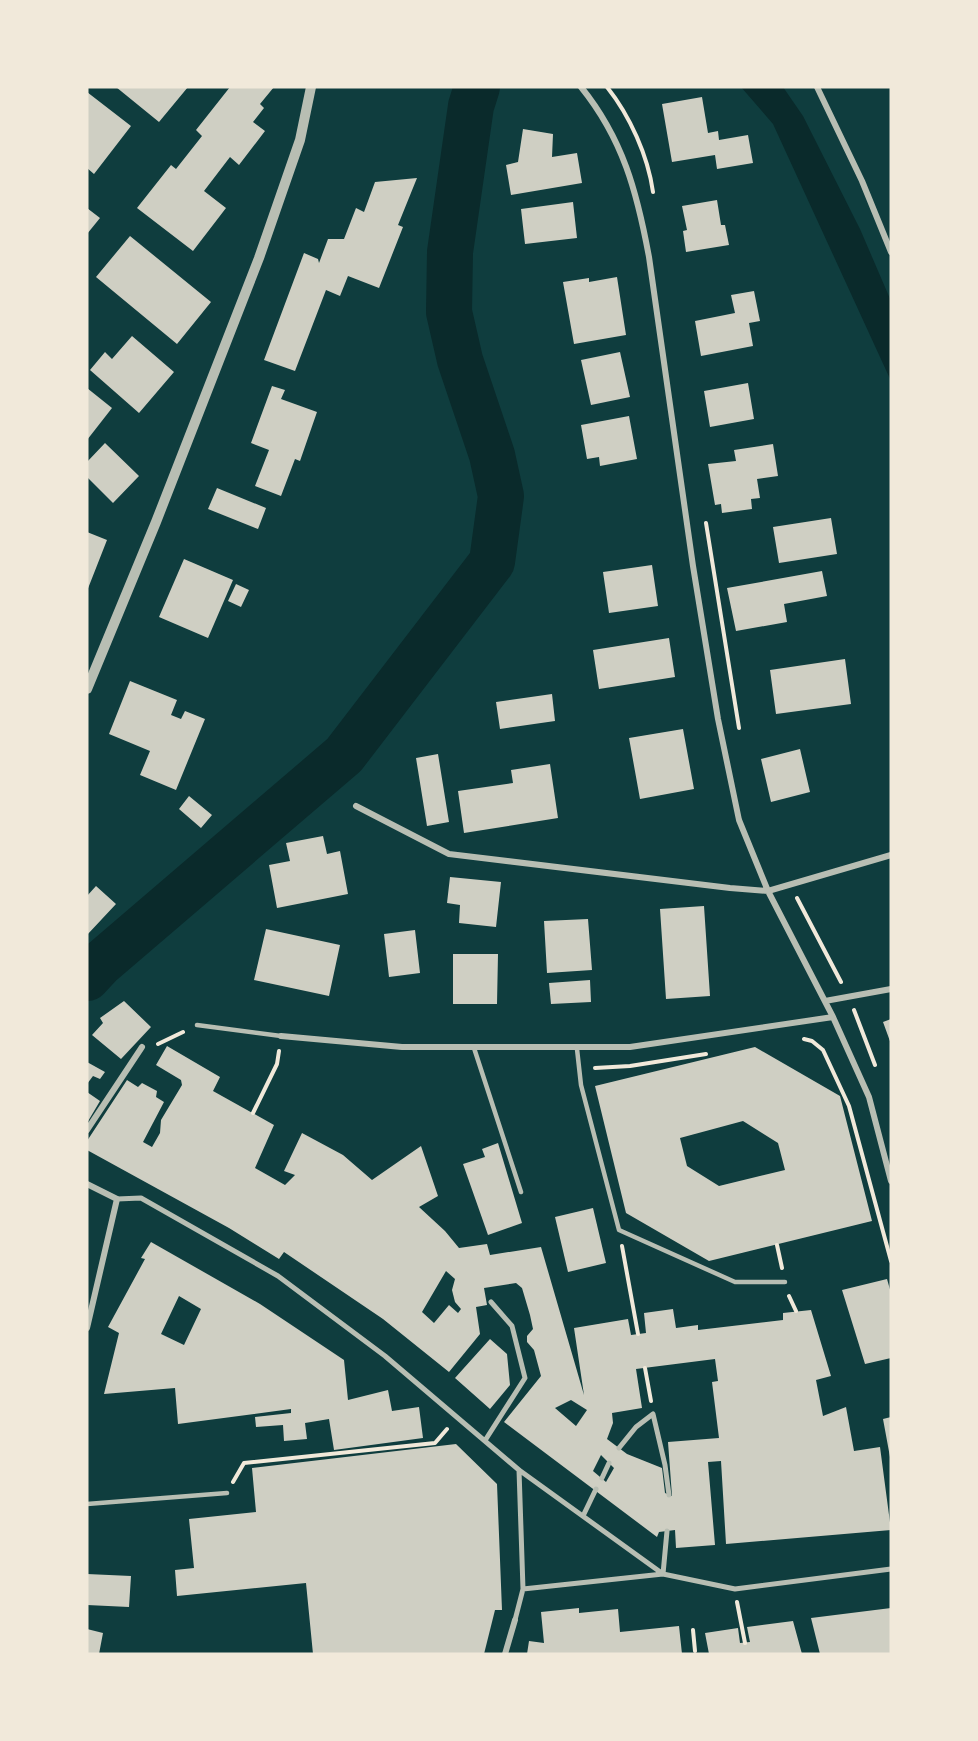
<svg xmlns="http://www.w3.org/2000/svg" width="978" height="1741" viewBox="0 0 978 1741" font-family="Inter,sans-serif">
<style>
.water{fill:#0a2a2b}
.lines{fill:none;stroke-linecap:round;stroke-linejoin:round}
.river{stroke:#0a2a2b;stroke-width:46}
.building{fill:#cfcfc3;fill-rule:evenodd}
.path{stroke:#f1e9da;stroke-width:4}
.service{stroke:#b8beb3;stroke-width:4.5}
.pedestrian{stroke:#b8beb3;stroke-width:5}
.minor{stroke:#b8beb3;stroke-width:6}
.tertiary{stroke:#b8beb3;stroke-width:10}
</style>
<rect width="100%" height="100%" fill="#0f3d3e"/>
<!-- water -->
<path class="water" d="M455,87H492L484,141L448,139Z
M741,87H783L803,116L860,229L891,301V381L773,124Z"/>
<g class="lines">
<!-- river -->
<path class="river" d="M87,978L100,964L344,755L492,562L501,496L492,455L460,360L449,312L450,252L471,106L477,87"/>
</g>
<!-- building -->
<path class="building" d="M116,87H188L159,122Z
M230,87H274L260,104L264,108L253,122L265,131L239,165L230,157L204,191L226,208L193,251L137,208L171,165L176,169L202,136L196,130Z
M87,92L131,126L94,174L87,168Z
M702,97L708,133L718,131L719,140L748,135L753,163L717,169L715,155L672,162L662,104Z
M523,129L553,134L552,157L577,153L582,183L511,195L506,165L518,162Z
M417,178L398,225L403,227L379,288L348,276L340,296L326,290L295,371L264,360L304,253L318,259L319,263L328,239H344L356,208L364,212L375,182Z
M717,200L721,225H725L729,245L686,252L683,231L687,230L682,206Z
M573,202L577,238L525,244L521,209Z
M87,208L100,218L87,234Z
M130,236L211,302L177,344L96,277Z
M617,277L626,335L574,344L563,282L589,278V282Z
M754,291L760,321L749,323L753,346L701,356L695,321L735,313L731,295Z
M132,336L174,372L139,413L90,370L105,352L112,359Z
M620,352L630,397L591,405L581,360Z
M748,383L754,419L710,427L704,391Z
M272,386L285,390L281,399L317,412L300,461L295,459L281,496L255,486L269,450L251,443Z
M87,388L112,408L87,440Z
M629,416L637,459L600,466L599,457L587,459L581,425Z
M105,443L139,476L113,503L87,477V462Z
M773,444L778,476L757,479L760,498L751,499L752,509L722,513L721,504L715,505L708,464L736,461L734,450Z
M217,488L266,508L258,529L208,509Z
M831,518L837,554L779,563L773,527Z
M87,532L107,540L87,591Z
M184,559L233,580L208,638L159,617Z
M652,565L658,606L609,613L603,572Z
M822,571L827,596L784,604L787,622L736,631L727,588Z
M236,584L249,590L241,607L228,601Z
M669,638L675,677L599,689L593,650Z
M845,659L851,704L776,714L770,670Z
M130,681L177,700L171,715L181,719L185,711L205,719L176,790L140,775L150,751L109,734Z
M552,694L555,721L500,729L496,702Z
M683,729L694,789L640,799L629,738Z
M800,749L810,792L771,802L761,759Z
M438,754L449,822L427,826L416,758Z
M550,764L558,818L464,833L458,791L513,783L511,770Z
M189,796L212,815L201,828L179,809Z
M323,836L327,854L340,851L348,894L277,908L269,865L290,861L286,843Z
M450,877L501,882L496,927L459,923L460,905L447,903Z
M96,886L116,904L87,935V896Z
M704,906L710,996L666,999L660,909Z
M588,919L592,970L547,973L544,921Z
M266,929L340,945L329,996L254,980Z
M415,930L420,973L389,977L384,934Z
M453,954H498L497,1004H453Z
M590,980L591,1002L551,1004L549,983Z
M124,1001L151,1027L121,1059L92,1035L103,1023L100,1018Z
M891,1019V1044L883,1022Z
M167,1046L220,1077L213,1091L274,1125L255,1168L285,1185L295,1175L284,1171L302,1133L343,1155L372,1180L421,1146L438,1196L419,1207L445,1231L459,1248L487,1244L490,1255L541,1247L584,1395L574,1328L628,1319L631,1335L646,1333L644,1313L673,1309L676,1328L698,1325V1330L783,1320V1313L811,1310L831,1376L816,1380L823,1416L846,1407L854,1451L880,1447L891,1530L726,1544L721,1461L708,1462L715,1545L676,1548L675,1530L659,1532L657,1537L504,1422L541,1376L534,1350L527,1342V1336L533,1329L530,1315L522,1288L516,1283L484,1288L487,1305L476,1307L480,1334L449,1372L383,1319L284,1252L279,1259L229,1228L87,1150V1141L127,1080L138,1087L142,1083L157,1091L156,1097L164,1102L143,1142L152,1147L160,1133L161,1120L182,1085L181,1080L156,1065ZM446,1271L455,1279L452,1290L455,1302L461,1309L458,1313L449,1305L434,1323L422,1312ZM715,1359L718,1381L712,1382L719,1438L668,1442L672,1496L665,1493L662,1468L627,1454L607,1439L613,1423L612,1413L642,1408L636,1369ZM571,1400L587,1410L576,1426L555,1408ZM601,1455L614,1468L606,1482L593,1471Z
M755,1047L840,1096L872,1221L709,1261L626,1213L595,1086ZM743,1121L778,1143L785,1170L719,1186L687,1166L680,1138Z
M87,1062L105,1072L100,1079L93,1076L87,1084Z
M87,1092L100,1101L87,1123Z
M498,1143L522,1223L488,1235L463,1164L485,1157L482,1149Z
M593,1208L606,1263L568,1272L555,1217Z
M151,1242L260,1304L344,1360L348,1400L388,1390L392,1411L419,1407L423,1438L334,1450L329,1419L305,1423L307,1439L284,1441L283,1425L256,1427L255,1417L291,1413V1409L178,1424L175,1388L104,1394L119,1333L108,1327L145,1259L141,1258ZM179,1296L201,1309L184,1345L161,1334Z
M887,1279L891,1293V1358L865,1364L842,1290Z
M490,1339L507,1354L510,1385L490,1409L455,1378Z
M891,1417V1457H890L883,1419Z
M456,1444L497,1484L502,1610H495L484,1654H313L306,1583L177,1596L175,1570L194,1568L189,1519L256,1512L252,1468Z
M87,1574L131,1576L129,1607L87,1605Z
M579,1608V1613L618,1609L620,1632L679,1626L682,1654H527L529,1641L544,1643L541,1612Z
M891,1608V1654H820L811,1618Z
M793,1621L802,1654H709L705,1633L738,1628L740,1643L750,1642L747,1627Z
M87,1629L103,1633L99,1654H87Z"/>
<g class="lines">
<!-- path -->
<path class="path" d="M607,87C630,116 648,156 653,192
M706,523L739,728
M797,898L841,982
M854,1010L875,1065
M804,1039L812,1041L823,1050L849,1106L891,1261
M158,1044L183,1032
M595,1068L630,1066L706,1054
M253,1113L277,1064L279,1051
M777,1245L782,1268
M622,1246L638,1334
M789,1296L796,1311
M645,1368L651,1401
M233,1482L244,1463L435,1443L447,1429
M737,1602L745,1643
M693,1630L695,1651"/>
<!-- service -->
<path class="service" d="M197,1025L281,1036
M474,1048L521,1192
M577,1049L581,1085L619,1230L735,1282H785
M87,1504L227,1493"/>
<!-- pedestrian -->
<path class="pedestrian" d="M117,1199L141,1198L278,1276L385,1356L519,1470L663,1574L735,1589L891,1569
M486,1439L525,1378L512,1326L491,1302
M619,1448L636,1427L653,1414L665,1465L669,1495
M602,1478L609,1463
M583,1516L596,1489
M523,1589L663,1574L667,1531
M515,1620L523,1589L519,1470"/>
<!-- minor -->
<path class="minor" d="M581,87C623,139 637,192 649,257L693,566L718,719L739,820L768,891L833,1017L869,1097L891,1181
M817,87L862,181L891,252
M356,806L449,854L730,888L768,891L891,855
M825,1001L891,989
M281,1036L402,1047H630L833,1017
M87,1130L142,1047
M87,1184L117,1199L87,1328
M505,1654L515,1620"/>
<!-- tertiary -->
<path class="tertiary" d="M87,689L156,522L259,258L300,140L311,87"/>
</g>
<!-- border -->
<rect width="978" height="1741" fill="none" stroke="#f1e9da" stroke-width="177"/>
</svg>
